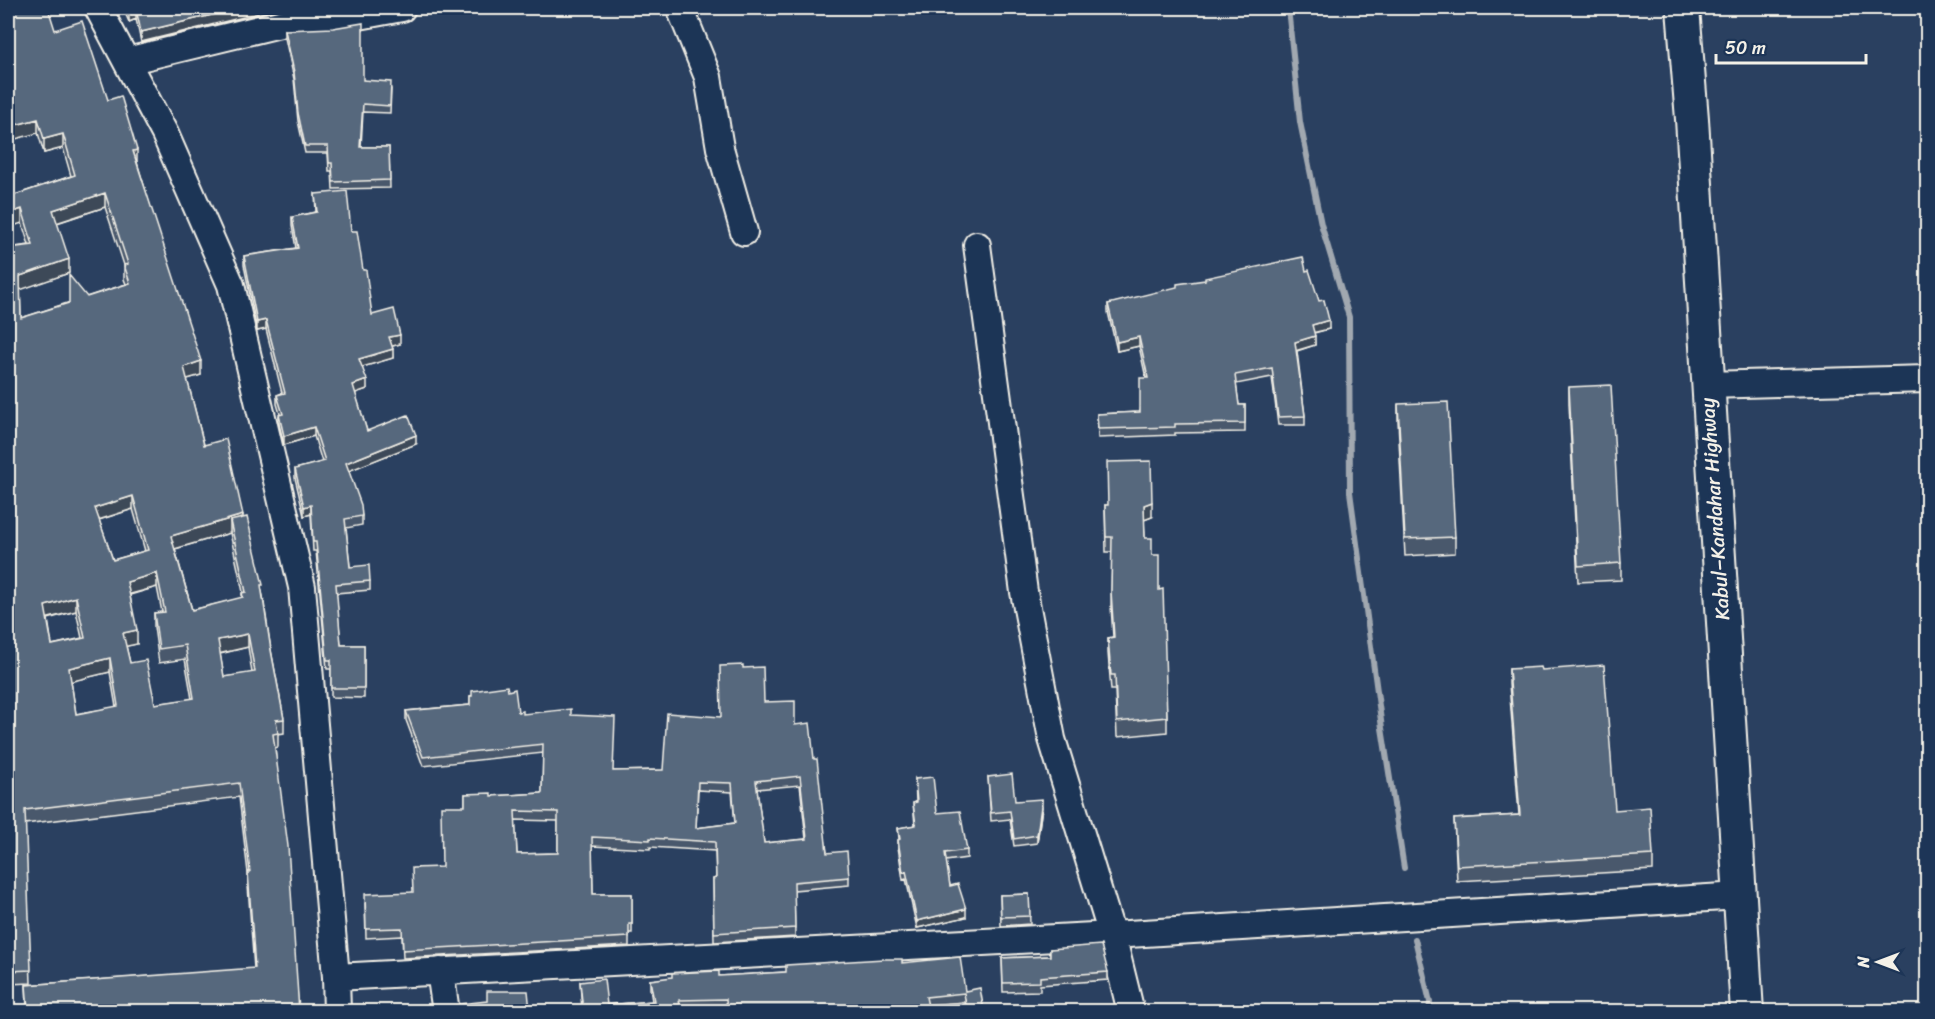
<svg xmlns="http://www.w3.org/2000/svg" width="1935" height="1019" viewBox="0 0 1935 1019" font-family="Sriracha,sans-serif">
<style>
.lines{fill:none;stroke-linecap:round;stroke-linejoin:round}
.stream{stroke:#a1a8b0;stroke-width:6}
.minor-casing{stroke:#f4f1e8;stroke-width:30}
.major-casing{stroke:#f4f1e8;stroke-width:36}
.minor{stroke:#1d3557;stroke-width:26}
.major{stroke:#1d3557;stroke-width:32}
.wall{fill:#4a596c;stroke:#f4f1e8;stroke-width:1.5;fill-rule:evenodd}
.shaded-wall{fill:#3c4858;stroke:#f4f1e8;stroke-width:1.5}
.building{fill:#56677d;stroke:#f4f1e8;stroke-width:1.5;fill-rule:evenodd}
.labels{text-anchor:middle;dominant-baseline:central;stroke-width:6;stroke-linejoin:round;paint-order:stroke}
.street-label{font-size:20px;fill:#f4f1e8;stroke:#1d3557}
</style>
<rect width="100%" height="100%" fill="#2a4060"/>
<filter id="ink" filterUnits="userSpaceOnUse"><feTurbulence type="fractalNoise" baseFrequency=".0167" numOctaves="2"/><feDisplacementMap in="SourceGraphic" scale="12" xChannelSelector="R" yChannelSelector="G"/><feConvolveMatrix kernelMatrix="1 2 1 2 8 2 1 2 1" color-interpolation-filters="sRGB"/></filter>
<g filter="url(#ink)">
<g class="lines">
<!-- stream -->
<path class="stream" d="M1288,8L1300,122L1321,224L1349,317L1350,492L1382,728L1404,868
M1415,939L1430,1002L1429,1012"/>
<defs>
<path id="minor" d="M98,8L165,134L231,285L302,587L336,977L337,1012
M680,8L708,77L720,148L744,232
M127,61L284,23L332,21L402,8
M977,245L1024,592L1052,739L1112,935L1131,1012
M1707,385L1928,379
M440,971L446,1012
M336,977L1112,935L1740,896"/>
<path id="major" d="M1683,8L1692,119L1747,1012"/>
</defs>
<!-- minor casing -->
<use href="#minor" class="minor-casing"/>
<!-- major casing -->
<use href="#major" class="major-casing"/>
<!-- minor -->
<use href="#minor" class="minor"/>
<!-- major -->
<use href="#major" class="major"/>
</g>
<!-- wall -->
<path class="wall" d="M123,8H300H280L141,42L136,19L129,22Z
M11,12L55,30L108,100L137,162L201,375L187,379L204,445L243,518L263,596L271,650L284,719V733L278,734V747L275,748L299,1011H27L26,985L254,969L248,886V873L239,797L25,824L31,983L8,984V248L29,245L22,223L15,195L71,176L63,148L44,153L38,133ZM105,207L124,265V279L126,284L21,318L20,289L69,273L57,223ZM133,509L145,551L113,560L99,520ZM230,533L243,592L242,593V598L192,610L175,549ZM157,587L162,612L154,613V627L159,663L185,659L192,699L155,704L130,663L126,646L137,644L130,595ZM76,611L82,638L52,645L48,619ZM248,647L252,673L224,677L220,654ZM110,672L116,707L76,714L71,681Z
M285,30L363,80L391,89L390,113L363,112L361,147H389L390,188L333,189L332,171H329L328,153H305L298,121L294,79L285,38Z
M315,194L351,231L363,270L372,315L400,344L392,346L393,358L362,367L367,389L355,393L367,431L416,444L348,471L362,516V525L346,528L350,567L370,581V590L336,593L341,645H364V698L331,697V669H327L316,551H313L311,514L304,516L295,478V469L322,462L314,436L284,445L279,424V415L280,414L277,404V395L282,393L266,329L257,331L244,265V256L296,248L292,226V217L316,212Z
M1306,271L1329,329L1314,333L1315,345L1297,351L1305,416V425H1278L1272,377L1236,384L1239,405H1245V432L1175,433V435L1098,438L1097,414L1140,412L1146,378L1139,346L1117,351L1108,312V304Z
M1569,387L1621,563V580L1578,582L1569,404Z
M1398,404L1455,537V553L1405,556L1398,421Z
M1105,505L1152,517L1144,520L1145,538L1152,555L1159,590L1167,717V732L1117,737L1115,690H1111L1108,653V638L1113,637L1111,606L1112,552H1106Z
M743,668L764,702L795,725L814,759L827,853L849,877V885L794,890L795,937L714,942L713,879L716,878L715,851L650,847V849L592,846L593,894H632V933H629V946L403,958L402,936L366,938L365,903L413,892L442,867L465,806V794L491,796L542,793L543,753L423,766L406,720V711L470,705V696L508,691L518,712L523,714L571,715L613,771L663,770L721,717ZM800,785L806,839L764,843L757,789ZM698,790L732,792L735,823L696,828ZM515,820L558,821V853L517,854Z
M1509,669L1542,670L1615,810L1653,855V870L1457,881L1454,819L1519,815L1509,684Z
M988,777L1015,801L1042,807L1037,843L1014,846L1010,819L991,821Z
M915,779L937,813L967,850V858L946,861L950,886L966,917L917,928L906,879L903,880L898,847V840L899,839L898,828L915,825L913,803L916,802Z
M1029,894L1030,924L1001,926L1000,895Z
M1050,949L1108,972V980L1040,985V991L1003,992L1002,958L1050,956Z
M902,963L965,991L984,1011H966L964,1002L928,1005L929,1011H727L726,1007L680,1009L681,1011H582L580,982L607,1005L652,1001L650,989V980L786,972Z"/>
<!-- shaded-wall -->
<path class="shaded-wall" d="M241,8H280L141,42V32Z
M136,9V19L129,22V12Z
M38,119V133L8,141V127Z
M63,134V148L44,153V139Z
M137,150V164L133,151Z
M105,193V207L53,224V210Z
M22,209V223L8,228V214Z
M69,259V273L20,290V276Z
M266,320V329L257,331V322Z
M1329,320V329L1312,333V325Z
M400,335V344L389,347V337Z
M1315,336V345L1295,351V342Z
M1139,337V346L1117,351V342Z
M393,349V358L359,368V359Z
M201,361V375L184,380V367Z
M367,380V389L353,394V385Z
M314,427V436L284,445V436Z
M416,435V444L346,472V463Z
M133,496V509L95,521V508Z
M1152,502V517L1144,520V505Z
M311,505V514L304,516V507Z
M243,515V529L230,521V533L171,550V536Z
M157,573V587L127,595V582Z
M76,597V611L45,619V606Z
M137,630V644L123,647V633Z
M248,634V647L218,654V640Z
M110,658V672L69,682V668Z
M1042,799V807L1037,843V835Z
M966,909V917L917,928V921Z"/>
<!-- building -->
<path class="building" d="M8,8H10L11,12L27,8H48L55,30L82,21L108,100L121,96L137,150L133,151L201,361L184,367L204,445L226,439L243,515L171,536L192,610L243,597L242,593L246,592L230,521L247,517L263,585H261L271,650L284,719L276,720L278,733L273,734L288,846L299,1011H28L26,985L255,968L248,872H250L239,783L25,810L31,970L8,971V248L33,245L22,209L8,214V169L15,195L75,175L63,134L44,139L38,119L8,127ZM105,193L128,264L124,265L130,283L87,297L69,275V303L21,318L20,276L69,259L53,210ZM133,496L148,550L113,560L95,508ZM157,573L165,612L154,613L159,649L185,645L194,698L155,704L146,660L130,663L123,633L137,630L127,582ZM76,597L85,638L52,645L45,606ZM248,634L255,672L224,677L218,640ZM110,658L118,706L76,714L69,668Z
M128,8H241L141,32L136,9L129,12Z
M363,23V80L391,82L390,106L363,104L360,147H389L390,180L333,182L332,163H329L328,146H305L298,113L294,72L285,30L333,28Z
M347,191L351,231H357L363,270H366L372,315L394,309L400,335L389,337L393,349L359,359L367,380L353,385L367,431L408,415L416,435L346,463L361,505L362,516L345,519L350,567L369,565L370,581L336,584L341,645H364V688H331V660H327L316,542H313L311,505L304,507L295,469L325,461L314,427L284,436L279,415L283,414L277,395L285,393L266,320L257,322L244,256L298,248L292,217L317,212L315,194Z
M1303,257L1306,271L1309,270L1319,301L1324,300L1329,320L1312,325L1315,336L1295,342L1305,416L1278,417L1272,368L1235,375L1239,405H1245V423L1175,424V427L1098,429L1097,414L1140,412V378H1148L1139,337L1117,342L1108,304L1177,287V284L1205,280V278Z
M1611,385L1621,563L1578,566L1569,387Z
M1448,402L1455,537L1405,539L1398,404Z
M1151,461L1152,502L1144,505L1145,538H1152V555H1159V590L1163,589L1167,717L1117,722L1115,675H1111L1108,638L1114,637L1111,591L1112,537H1106L1105,505H1108L1107,462Z
M743,665V668L763,667L764,702L795,701V725L810,723L814,759H817L827,853L847,851L849,877L794,882L795,928L714,933L713,879L716,878L715,842L650,838V840L592,837L593,894H632V924H629V937L403,950L402,928L366,929L365,894L413,892L412,868L442,867L441,806H465V794L491,793V796L542,793L543,744L423,757L406,711L470,705V696H472V691L507,686L508,691L515,689L518,712L523,711V714L571,709V715L615,717L613,771L663,770L667,713L721,717L720,666ZM800,776L807,839L764,843L756,781ZM698,782L732,783L735,823L696,828ZM515,811L558,812V853L517,854Z
M1604,665L1615,810L1650,807L1653,855L1457,866L1454,819L1520,815L1509,669L1541,667L1542,670Z
M1012,774L1015,801L1042,799L1037,835L1014,839L1010,811L991,813L988,777Z
M933,777L937,813L960,811L967,850L945,853L950,886L958,884L966,909L917,921L906,871L903,872L898,840L900,839L898,828L916,825L913,803L917,802L915,779Z
M1029,894L1030,916L1001,917L1000,895Z
M1101,945L1108,972L1040,977V982L1003,983L1002,958L1050,956V949Z
M960,957L965,991L980,988L984,1011H967L964,993L926,997L929,1011H727L726,999L679,1000L681,1011H583L580,982L604,979L607,1005L654,1001L650,980L672,977V973L719,971V976L786,972V965L884,959H902V963Z
M487,991H528L530,1011H462L461,1004L487,1001Z"/>
</g>
<g class="labels">
<!-- street labels -->
<g class="street-label">
<text transform="translate(1715 509) rotate(-94)">Kabul–Kandahar Highway</text>
</g>
</g>
<!-- margin -->
<rect width="1935" height="1019" fill="none" stroke="#1d3557" stroke-width="30"/>
<rect x="15" y="15" width="1905" height="989" fill="none" stroke="#f4f1e8" stroke-width="2" filter="url(#ink)"/>
<!-- north arrow -->
<g transform="translate(1878 962) rotate(270)" stroke="#1d3557" stroke-width="4.5" paint-order="stroke">
<path d="M0-4.5L10 22L0 15L-10 22Z" fill="#f4f1e8"/>
<text y="-9" font-size="16" font-weight="bold" text-anchor="middle" fill="#f4f1e8">N</text>
</g>
<!-- scale -->
<path d="M1716 54v9h150v-9" fill="none" stroke="#f4f1e8" stroke-width="3"/>
<text x="1725" y="54" font-size="18" fill="#f4f1e8" stroke="#1d3557" stroke-width="4.5" paint-order="stroke">50 m</text>
</svg>
